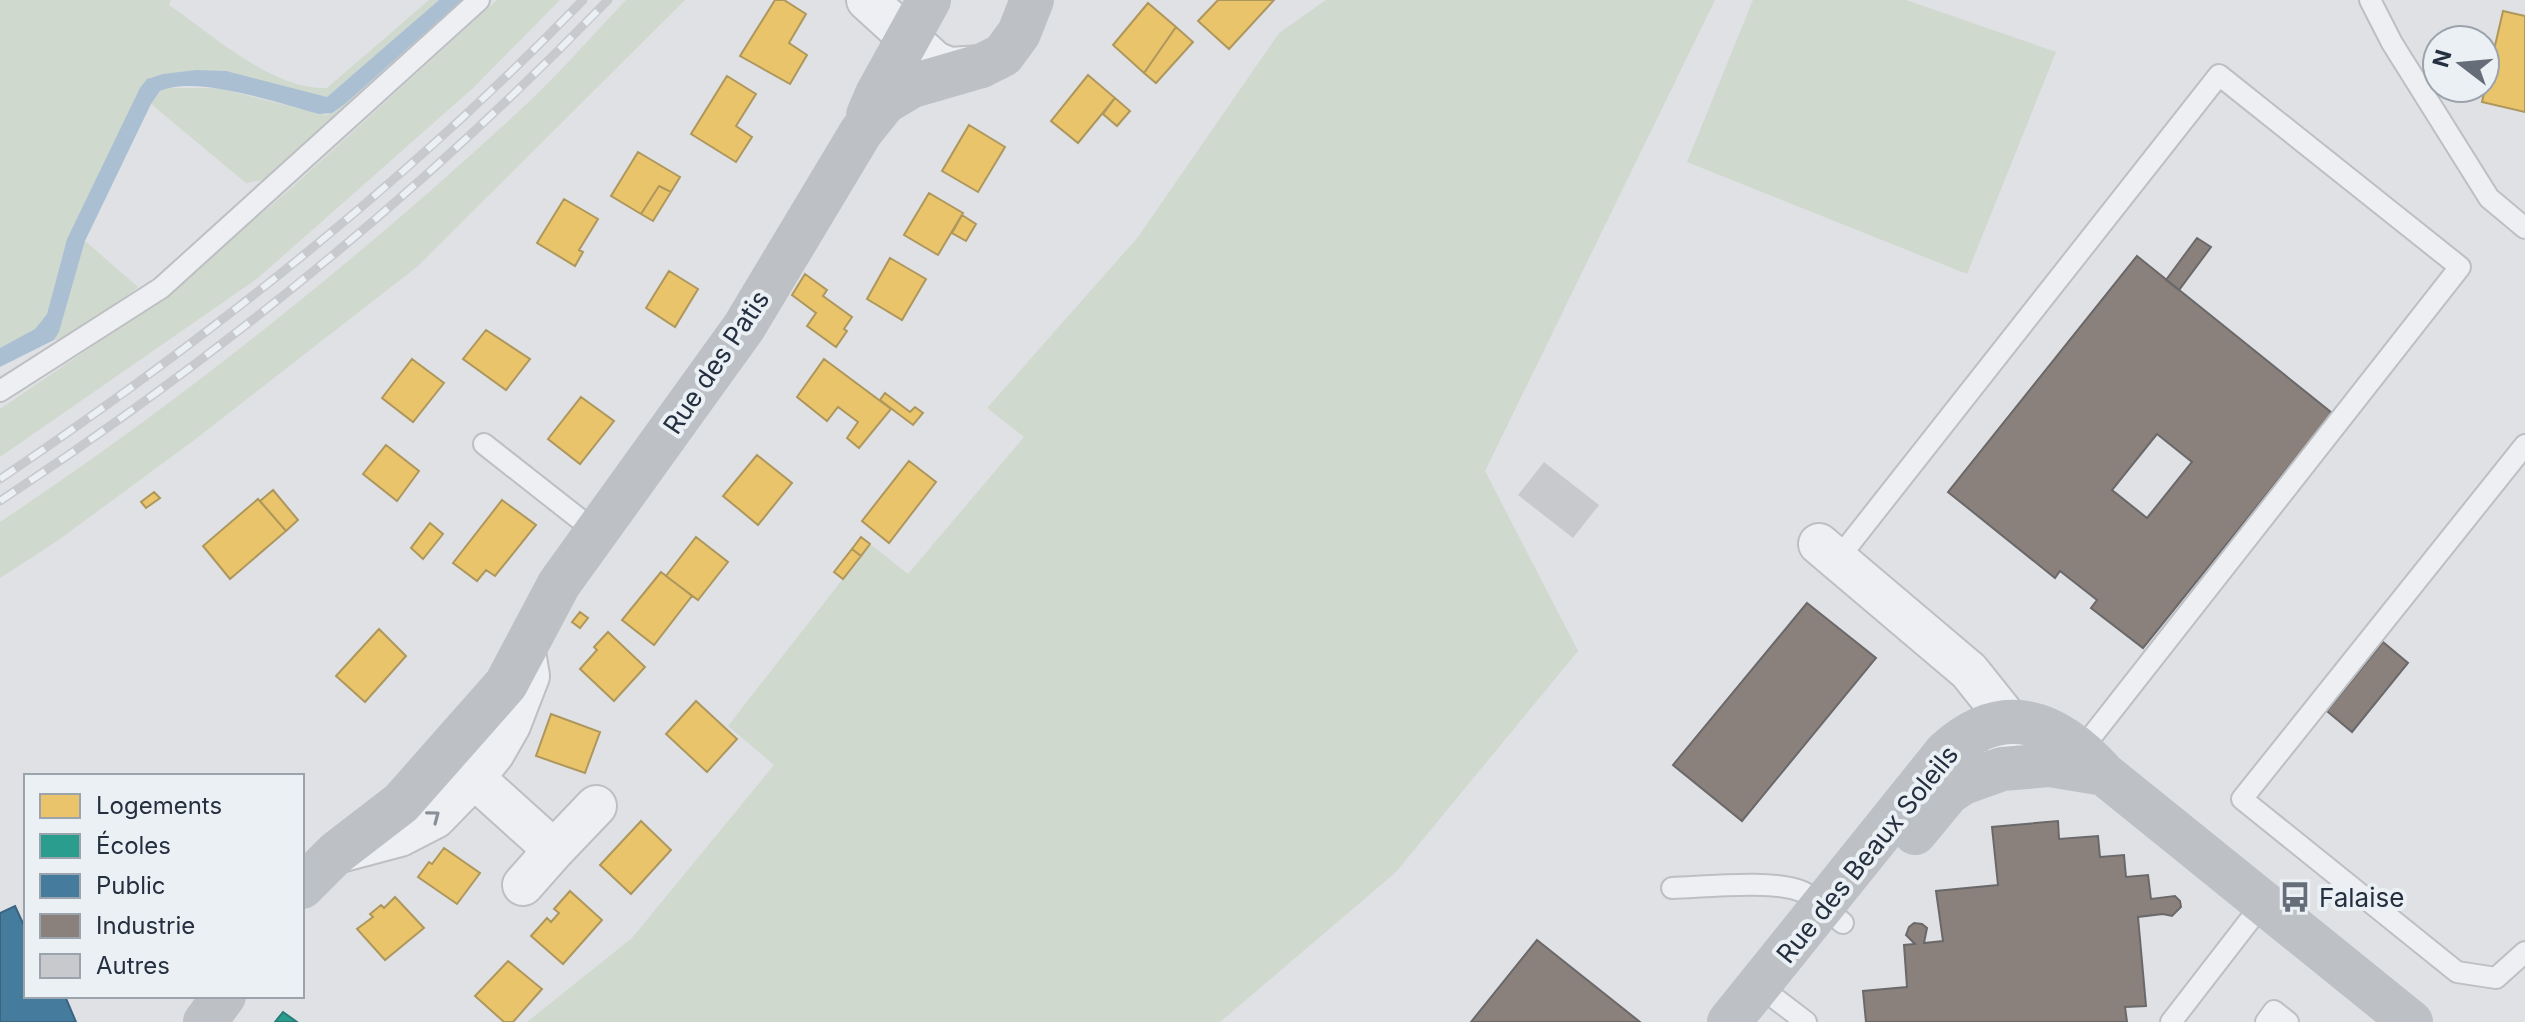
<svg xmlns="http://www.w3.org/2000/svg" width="2525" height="1022" viewBox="0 0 2525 1022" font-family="Inter,sans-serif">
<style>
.green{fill:#d0d9ce}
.water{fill:#aabfd2}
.homes{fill:#e9c46a;stroke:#ae975d;stroke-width:2}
.schools{fill:#2a9d8f;stroke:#287c77;stroke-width:2}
.public{fill:#457b9d;stroke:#3b6481;stroke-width:2}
.industry{fill:#8a817c;stroke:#6b686a;stroke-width:2;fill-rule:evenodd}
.building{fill:#c7c9cd}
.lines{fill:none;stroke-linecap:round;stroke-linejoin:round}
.lane-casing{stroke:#bdbfc2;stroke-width:24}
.street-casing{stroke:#bdbfc2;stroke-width:44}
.lane{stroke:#eeeff2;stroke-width:20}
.street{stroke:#eeeff2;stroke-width:40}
.secondary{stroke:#bdc0c5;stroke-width:44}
.rail-casing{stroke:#c7c9cd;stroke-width:9}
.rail{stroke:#ebf0f5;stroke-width:6;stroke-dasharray:18;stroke-linecap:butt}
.oneway{stroke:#898f98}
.labels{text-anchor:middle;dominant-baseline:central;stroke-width:8;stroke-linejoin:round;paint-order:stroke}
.street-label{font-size:26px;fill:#242f3f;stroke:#ebf0f5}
.poi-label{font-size:26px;fill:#242f3f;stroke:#ebf0f5;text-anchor:start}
</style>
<rect width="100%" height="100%" fill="#dfe1e4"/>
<!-- green -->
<path class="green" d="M0,0H171L169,5C213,35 272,90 327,88L429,0H439L327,97L196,70L151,77L67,239L47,314L35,329L0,348Z
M462,0H473L269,179L246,183L151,104L160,91L167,88H218L326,115L345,104Z
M497,0H560L473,88L258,278L0,457V409L153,305L288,191Z
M626,0H685L418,266L193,441L57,541L0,578V522C181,402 357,260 517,113C555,78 590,38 626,0Z
M1326,0H1715L1485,471L1578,651L1396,872L1220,1022H527L632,938L774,765L728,726L870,544L908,574L1024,437L987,408L1138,237L1279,33Z
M1753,0H1906L2056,52L1967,274L1687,162Z
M85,241L138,287L71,339L54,340L59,332Z"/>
<!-- water -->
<path class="water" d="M439,0H462L345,104L332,113L319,114C280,104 196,74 160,91L151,104L85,241L59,332L54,340L0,367V348L35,329L47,314L67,239L140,88L147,79L163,74L196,70L226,71L327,97Z"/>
<!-- homes -->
<path class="homes" d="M775,0H784L806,14L789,43L807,55L790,84L740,56Z
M1218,0H1274L1229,49L1198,21Z
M1148,3L1176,27L1144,73L1113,45Z
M2503,11L2525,16V112L2482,102Z
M1176,27L1193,42L1156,83L1144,73Z
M1088,75L1115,98L1078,143L1051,121Z
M727,76L756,94L736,126L752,137L736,162L691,134Z
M1115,98L1130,111L1117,126L1103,114Z
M969,125L1005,147L978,192L942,171Z
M638,152L680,177L671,192L659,186L641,214L611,196Z
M659,186L671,192L653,221L641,214Z
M929,193L963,213L938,255L904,235Z
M564,199L598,219L579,250L583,252L575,266L537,243Z
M962,215L976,224L966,241L952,233Z
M890,258L926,279L902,320L867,299Z
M669,271L698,289L675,327L646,308Z
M805,274L827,290L823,296L852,317L844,329L847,331L836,347L807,326L816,313L792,295Z
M486,330L530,359L506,390L463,359Z
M412,359L444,383L413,422L382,398Z
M824,359L891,409L859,448L847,438L858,422L838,407L827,421L797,397Z
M885,393L910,412L915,407L923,413L913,425L880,400Z
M581,397L614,421L580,464L548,439Z
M386,445L419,471L397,501L363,474Z
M757,455L792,483L758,525L723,496Z
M909,461L936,482L889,543L862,521Z
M273,490L298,520L286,531L260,501Z
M154,492L160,498L146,508L141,502Z
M258,499L286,531L230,579L203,546Z
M502,500L536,525L495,576L486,570L477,581L453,563Z
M430,523L443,534L423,559L411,548Z
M696,537L728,562L698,600L666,576Z
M861,537L870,544L861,556L852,549Z
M852,549L861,556L843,579L834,572Z
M661,572L692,596L654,645L622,620Z
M580,612L588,618L580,628L572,622Z
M379,629L406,656L365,702L336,676Z
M608,632L645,667L614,701L580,669L597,650L594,647Z
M696,701L737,739L707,772L666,734Z
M551,714L600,732L585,773L536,756Z
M641,821L671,850L631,894L600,865Z
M444,848L480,873L457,904L418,877L429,862L432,864Z
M570,891L602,920L563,964L531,936L547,918L551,922L559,913L554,909Z
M395,897L424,928L385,960L357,929L373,917L370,914L381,905L384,908Z
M508,961L542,989L513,1022H504L475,996Z"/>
<!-- schools -->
<path class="schools" d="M283,1012L297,1022H275Z"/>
<!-- public -->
<path class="public" d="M15,906L26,930V996H65L76,1022H0V913Z"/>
<!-- industry -->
<path class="industry" d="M2197,238L2211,247L2179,290L2166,280Z
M2137,256L2332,413L2143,648L2091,608L2097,600L2060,571L2055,578L1948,492ZM2157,434L2192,462L2147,518L2112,490Z
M1807,603L1876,658L1742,821L1673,765Z
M2383,642L2408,663L2352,732L2327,711Z
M2058,821L2059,839L2098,836L2100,857L2124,855L2126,877L2148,875L2151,899L2175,896L2180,901L2181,907L2172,916L2163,914L2138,917L2146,1006L2125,1007L2127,1022H1866L1863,991L1907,987L1904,945L1915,944L1906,935L1909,927L1914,923L1922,924L1927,928L1924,943L1943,941L1936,891L1998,885L1992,827Z
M1537,940L1640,1022H1471Z"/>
<!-- building -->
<path class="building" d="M1544,462L1599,505L1573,538L1518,495Z"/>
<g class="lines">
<defs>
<path id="lane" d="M2370,0L2392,43L2489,198L2525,228
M0,391L161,288L479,0
M484,444L596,532
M2525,445L2242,799L2457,972L2496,978L2525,952
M1837,560L2219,75L2460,267L2081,750
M1672,888C1705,887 1775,879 1803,892C1818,899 1830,913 1843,923
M1759,986L1806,1022
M2171,1022L2263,903
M2266,1022L2274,1011L2288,1022"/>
<path id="street" d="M867,0L935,62L950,68L981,66
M1819,544L1969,671L2009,721L2011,743L2008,752
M474,778L554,850L596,806
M340,852L400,836L435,818L474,778L494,753L510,725L529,676L525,652
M523,885L554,850"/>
</defs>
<!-- lane casing -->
<use href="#lane" class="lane-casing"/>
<!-- street casing -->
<use href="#street" class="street-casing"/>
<!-- lane -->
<use href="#lane" class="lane"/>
<!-- street -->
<use href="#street" class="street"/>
<!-- secondary -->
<path class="secondary" d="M868,115L877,94L929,0
M1915,833L1948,793L1963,783L2002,769L2050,765L2104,774
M302,887L336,853L401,803L506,684L559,584L744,327L861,132L885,102L912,86L981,66L1003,55L1019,33L1032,0
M205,1022L224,996
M1729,1022L1946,752C2005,699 2057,722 2104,774L2411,1022"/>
<defs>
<path id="rail" d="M0,479C208,339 409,180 583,0
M0,501C219,357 426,189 608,0"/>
</defs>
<!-- rail casing -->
<use href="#rail" class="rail-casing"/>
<!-- rail -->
<use href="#rail" class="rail"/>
</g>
<!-- one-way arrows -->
<defs><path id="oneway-chevron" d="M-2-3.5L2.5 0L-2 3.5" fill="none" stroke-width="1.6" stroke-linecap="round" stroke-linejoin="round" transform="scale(2)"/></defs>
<use class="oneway" href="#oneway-chevron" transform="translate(434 816) rotate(-37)"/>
<!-- icons -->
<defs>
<symbol id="bus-bare" viewBox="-9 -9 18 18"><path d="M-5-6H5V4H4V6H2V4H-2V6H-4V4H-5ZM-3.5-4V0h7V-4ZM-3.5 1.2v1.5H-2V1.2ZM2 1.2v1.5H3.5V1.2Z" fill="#656d79" stroke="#ebf0f5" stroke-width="2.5" paint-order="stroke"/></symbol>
</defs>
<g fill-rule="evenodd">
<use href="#bus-bare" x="2273" y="875" width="44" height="44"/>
</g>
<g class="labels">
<!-- street labels -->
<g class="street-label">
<text transform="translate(716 362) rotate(-56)">Rue des Patis</text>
<text transform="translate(1867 854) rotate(-51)">Rue des Beaux Soleils</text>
</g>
<!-- poi labels -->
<g class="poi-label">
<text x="2319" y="897">Falaise</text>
</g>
</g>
<!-- legend -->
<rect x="24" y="774" width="280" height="224" fill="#ebf0f5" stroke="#9ba3ac" stroke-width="2"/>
<rect x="40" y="794" width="40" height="24" fill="#e9c46a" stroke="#9ba3ac" stroke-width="2"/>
<text x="96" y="814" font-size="24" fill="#242f3f">Logements</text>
<rect x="40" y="834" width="40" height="24" fill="#2a9d8f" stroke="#9ba3ac" stroke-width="2"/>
<text x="96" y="854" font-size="24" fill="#242f3f">Écoles</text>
<rect x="40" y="874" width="40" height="24" fill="#457b9d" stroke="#9ba3ac" stroke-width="2"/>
<text x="96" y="894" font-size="24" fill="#242f3f">Public</text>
<rect x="40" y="914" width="40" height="24" fill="#8a817c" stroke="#9ba3ac" stroke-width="2"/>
<text x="96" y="934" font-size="24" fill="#242f3f">Industrie</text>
<rect x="40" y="954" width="40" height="24" fill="#c7c9cd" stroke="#9ba3ac" stroke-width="2"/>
<text x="96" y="974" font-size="24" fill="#242f3f">Autres</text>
<!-- north arrow -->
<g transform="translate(2461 64) rotate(286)"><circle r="38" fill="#ebf0f5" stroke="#9ba3ac" stroke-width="2"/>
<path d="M0-6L14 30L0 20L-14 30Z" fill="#656d79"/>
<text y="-12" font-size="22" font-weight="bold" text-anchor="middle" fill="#242f3f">N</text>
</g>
</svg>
